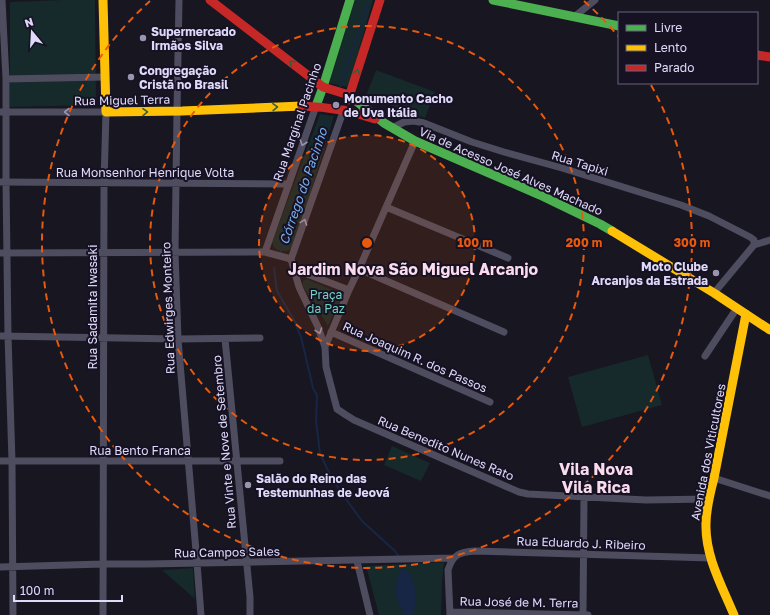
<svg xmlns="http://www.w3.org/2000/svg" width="770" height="615" viewBox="0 0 770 615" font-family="'Golos Text',sans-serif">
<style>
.green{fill:#16292b}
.water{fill:#172644}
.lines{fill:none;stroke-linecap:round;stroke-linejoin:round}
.stream{stroke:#172644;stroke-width:2}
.street{stroke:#4e4c5f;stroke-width:7}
.fast{stroke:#4caf50;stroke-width:9}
.slow{stroke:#ffc107;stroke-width:9}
.jam{stroke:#c62828;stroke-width:9}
.oneway{stroke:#31603a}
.oneway2{stroke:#9793ac}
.ring{fill:none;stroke:#e8590c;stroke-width:2;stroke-dasharray:7 5}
.poi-dot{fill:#9a95ae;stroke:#161224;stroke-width:1.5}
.labels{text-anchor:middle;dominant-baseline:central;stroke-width:4;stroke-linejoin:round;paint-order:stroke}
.poi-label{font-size:12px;font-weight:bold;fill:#e0dafa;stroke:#161224;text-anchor:start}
.street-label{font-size:12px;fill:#e0dafa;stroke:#161224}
.park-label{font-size:12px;fill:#70d0be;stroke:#161224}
.water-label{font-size:13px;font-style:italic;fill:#76aeec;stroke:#161224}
.district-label{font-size:16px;font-weight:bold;fill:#fadced;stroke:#161224}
.centre{fill:#e8590c;stroke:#161224;stroke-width:2}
.ring-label{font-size:12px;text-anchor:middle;font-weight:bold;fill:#e8590c;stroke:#161224;stroke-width:4;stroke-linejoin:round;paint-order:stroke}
</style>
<rect width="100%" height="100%" fill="#181620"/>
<!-- green -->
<path class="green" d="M61,0H95L96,105L10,107V2Z
M355,0H373L350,81L347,87L329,83Z
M376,70L435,92L425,118L366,96Z
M320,114L334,116L296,241C295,243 294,245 293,247C289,252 279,253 275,248C273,246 273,244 272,242Z
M307,279L337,292C340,293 341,295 341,299L328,326L302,285L303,281Z
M648,355L662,405L582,427L568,377Z
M392,446L430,463L421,481L384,465Z
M444,562L442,582L441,615H379L366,566Z
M193,568L195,599L162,570Z"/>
<!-- water -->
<path class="water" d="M402,568C417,576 418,600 413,615H405C394,601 393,583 402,568Z"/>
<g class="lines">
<!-- stream -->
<path class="stream" d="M340,86L368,4
M280,253L303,190L327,120
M274,268L277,291L294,320L301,337L313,388L317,395L316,421L320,453L330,475L340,491L362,521L395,551L399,557"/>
<!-- street -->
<path class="street" d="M2,0L6,79V182L8,336L12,461L13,615
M179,0L177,111L175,252L178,339L197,563L201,615
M574,17L595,0
M6,79L105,77
M0,112H106L104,183L103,615
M392,128L404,122L414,121L424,123L472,142L504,152L562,168L681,205L709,216L750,237L754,240V245
M0,182L289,184
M386,207L508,258
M265,252L316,106
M0,253L265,252L291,259
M291,259L299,287L318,327L325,347L326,367L337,409L346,415L354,420L519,492L528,494L646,500L709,499
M291,259L344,109
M294,269L349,290
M359,269L504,332
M714,293L754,245L770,240
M331,332L490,402
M0,336L178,339L260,338
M225,339L250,597V615
M325,347L349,290L359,269L415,141
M705,356L737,308
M0,461H280
M714,478L770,496
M357,561L370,615
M0,567L103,564H148L453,558
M450,612L588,615
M450,615L448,570C453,554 460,552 475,551L711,558
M583,615L584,496"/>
<!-- fast -->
<path class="fast" d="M493,0L619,26
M356,101L384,123L415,141L540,195L600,224L612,231
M316,106L323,87L350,0"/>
<!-- slow -->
<path class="slow" d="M103,0L106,112L182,111L302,106
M612,231L714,293L770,330
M734,615C722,586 705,556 706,524C706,508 710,493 714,478L746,314"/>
<!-- jam -->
<path class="jam" d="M210,0L323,87L349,95L356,101
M757,55L770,57
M348,100L380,0
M302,106C329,107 350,110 375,119"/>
</g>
<!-- one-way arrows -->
<defs><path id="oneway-chevron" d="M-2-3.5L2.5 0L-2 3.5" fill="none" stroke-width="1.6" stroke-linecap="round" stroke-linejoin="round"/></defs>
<g class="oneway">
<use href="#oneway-chevron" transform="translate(292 63) rotate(-143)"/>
<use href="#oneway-chevron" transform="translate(357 72) rotate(-72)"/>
<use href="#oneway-chevron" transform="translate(275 107) rotate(-2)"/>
<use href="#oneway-chevron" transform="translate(145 112) rotate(-1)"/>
</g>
<g class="oneway2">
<use href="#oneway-chevron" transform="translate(67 112) rotate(-180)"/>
<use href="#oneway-chevron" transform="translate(303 143) rotate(109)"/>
<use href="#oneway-chevron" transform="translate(304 222) rotate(-70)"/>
<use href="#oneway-chevron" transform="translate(319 331) rotate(70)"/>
</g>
<!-- distance rings -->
<circle cx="367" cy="243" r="108" fill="#e8590c" fill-opacity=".12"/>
<g class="ring">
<circle cx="367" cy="243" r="108"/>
<circle cx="367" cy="243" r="217"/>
<path d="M584 1A325 325 0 0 1 618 36M651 85A325 325 0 1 1 150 1"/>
</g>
<!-- markers -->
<g class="poi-dot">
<circle cx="143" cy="38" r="4"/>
<circle cx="131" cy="77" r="4"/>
<circle cx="336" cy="105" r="4"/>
<circle cx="716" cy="273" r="4"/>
<circle cx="248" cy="485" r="4"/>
</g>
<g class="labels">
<!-- poi labels -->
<g class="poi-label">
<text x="151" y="31">Supermercado<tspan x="151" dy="14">Irmãos Silva</tspan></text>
<text x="139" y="70">Congregação<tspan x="139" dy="14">Cristã no Brasil</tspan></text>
<text x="344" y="98">Monumento Cacho<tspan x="344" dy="14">de Uva Itália</tspan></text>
<text x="708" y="266" text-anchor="end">Moto Clube<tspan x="708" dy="14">Arcanjos da Estrada</tspan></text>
<text x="256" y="478">Salão do Reino das<tspan x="256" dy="14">Testemunhas de Jeová</tspan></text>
</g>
<!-- street labels -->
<g class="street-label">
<text transform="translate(122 100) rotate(-1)">Rua Miguel Terra</text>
<text transform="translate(297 122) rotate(-71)">Rua Marginal Pacinho</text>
<text transform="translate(580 163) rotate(17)">Rua Tapixi</text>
<text transform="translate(511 171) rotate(24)">Via de Acesso José Alves Machado</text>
<text x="145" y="172">Rua Monsenhor Henrique Volta</text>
<text transform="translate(92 307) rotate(-90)">Rua Sadamita Iwasaki</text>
<text transform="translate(168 308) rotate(-92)">Rua Edwirges Monteiro</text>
<text transform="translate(415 357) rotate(24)">Rua Joaquim R. dos Passos</text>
<text transform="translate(224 442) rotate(-95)">Rua Vinte e Nove de Setembro</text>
<text transform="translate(446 448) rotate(23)">Rua Benedito Nunes Rato</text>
<text x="140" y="450">Rua Bento Franca</text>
<text transform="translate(708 452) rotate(-79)">Avenida dos Viticultores</text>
<text transform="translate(581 543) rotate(2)">Rua Eduardo J. Ribeiro</text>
<text transform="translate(227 552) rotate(-1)">Rua Campos Sales</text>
<text transform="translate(519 602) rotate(1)">Rua José de M. Terra</text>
</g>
<!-- park labels -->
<g class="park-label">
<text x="326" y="294">Praça<tspan x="326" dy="14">da Paz</tspan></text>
</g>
<!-- water labels -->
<g class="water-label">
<text transform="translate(303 186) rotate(-71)">Córrego do Pacinho</text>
</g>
<!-- district labels -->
<g class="district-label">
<text x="413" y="269">Jardim Nova São Miguel Arcanjo</text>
<text x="596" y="469">Vila Nova<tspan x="596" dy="18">Vila Rica</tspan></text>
</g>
</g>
<circle cx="367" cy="243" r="6" class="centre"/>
<g class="ring-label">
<text x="475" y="247">100 m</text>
<text x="584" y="247">200 m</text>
<text x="692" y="247">300 m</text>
</g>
<!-- legend -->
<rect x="618" y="12" width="140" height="72" fill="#161224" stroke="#67627a"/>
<rect x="626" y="25" width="20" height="6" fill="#4caf50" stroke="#67627a"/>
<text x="654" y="32" font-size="12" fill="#e0dafa">Livre</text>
<rect x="626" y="45" width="20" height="6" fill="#ffc107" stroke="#67627a"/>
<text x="654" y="52" font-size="12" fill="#e0dafa">Lento</text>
<rect x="626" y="65" width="20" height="6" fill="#c62828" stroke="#67627a"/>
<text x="654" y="72" font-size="12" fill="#e0dafa">Parado</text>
<!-- north arrow -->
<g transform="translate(32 32) rotate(342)" stroke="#161224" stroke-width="3" paint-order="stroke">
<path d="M0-3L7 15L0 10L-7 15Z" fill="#e0dafa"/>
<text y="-6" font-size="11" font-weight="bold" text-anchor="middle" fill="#e0dafa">N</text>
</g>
<!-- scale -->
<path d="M14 595v6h108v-6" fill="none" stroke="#e0dafa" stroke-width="2"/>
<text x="20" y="595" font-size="12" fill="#e0dafa" stroke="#161224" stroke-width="3" paint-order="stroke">100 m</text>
</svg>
